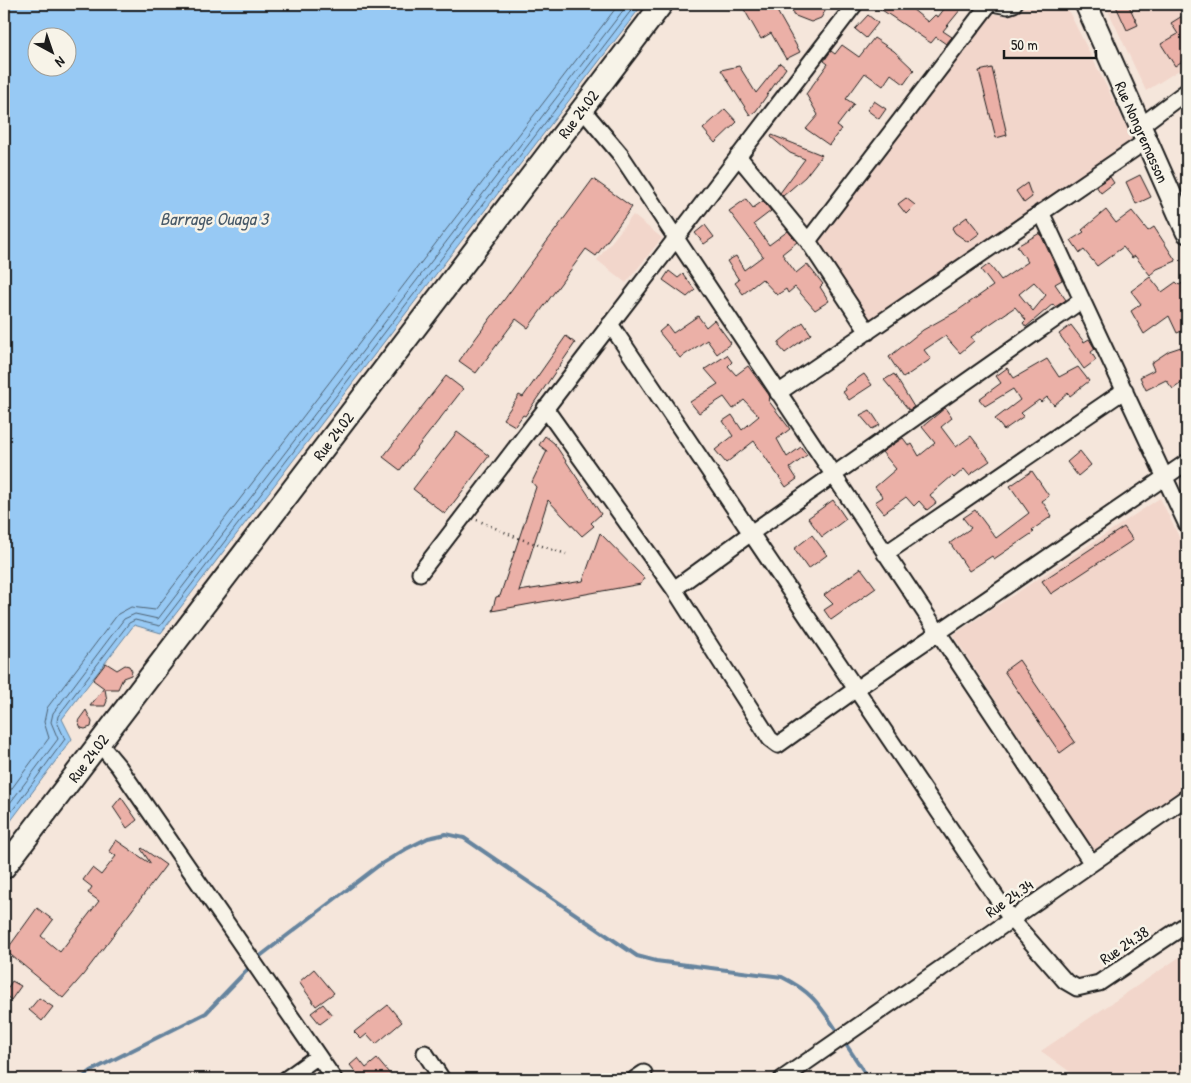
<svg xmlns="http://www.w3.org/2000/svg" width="1191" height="1083" viewBox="0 0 1191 1083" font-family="'Patrick Hand',sans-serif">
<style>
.built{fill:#f2d6cb}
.water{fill:#97c9f4;stroke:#66849e;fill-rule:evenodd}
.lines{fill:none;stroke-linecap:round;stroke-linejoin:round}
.shore{stroke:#4d6172;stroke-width:1}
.stream{stroke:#66849e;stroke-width:4}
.building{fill:#ebb0a7;stroke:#1c1c1c;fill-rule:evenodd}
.street-casing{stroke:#1c1c1c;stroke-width:19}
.secondary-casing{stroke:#1c1c1c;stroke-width:25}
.path{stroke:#1c1c1c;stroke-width:2.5;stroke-dasharray:1 4;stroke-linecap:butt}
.street{stroke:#f7f3e8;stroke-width:15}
.secondary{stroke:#f7f3e8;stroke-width:21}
.labels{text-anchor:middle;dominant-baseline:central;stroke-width:5;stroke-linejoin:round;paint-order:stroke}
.street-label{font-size:16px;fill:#1c1c1c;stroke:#f7f3e8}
.water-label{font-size:18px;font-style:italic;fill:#475968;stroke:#f7f3e8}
</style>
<rect width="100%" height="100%" fill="#f5e6db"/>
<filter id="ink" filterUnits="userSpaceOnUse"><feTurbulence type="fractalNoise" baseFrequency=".02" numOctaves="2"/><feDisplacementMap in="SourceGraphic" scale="10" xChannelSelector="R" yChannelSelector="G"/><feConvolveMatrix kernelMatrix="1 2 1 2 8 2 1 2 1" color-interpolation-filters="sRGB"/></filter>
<g filter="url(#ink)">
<!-- built -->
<path class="built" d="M1030,4H1065L1133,139L863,326L812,251L989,13L1008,16Z
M1105,4H1187V65L1146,91Z
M633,215L662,238L626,283L597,260Z
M1160,498L1187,553V786L1093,851L953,635Z
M1187,952V1079H1080L1041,1051Z"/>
<!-- water -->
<path class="water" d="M4,4H643L161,633L134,625L62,719L72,739L4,830ZM38,38H68V68H38Z"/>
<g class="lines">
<!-- shore -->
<path class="shore" d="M4,799L49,738L44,722L47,708L118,614L131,607L155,610L619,4
M4,811L58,739L51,722L53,713L124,619L135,614L158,619L628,4
M4,822L65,739L57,722L58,716L129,623L135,620L160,626L636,4"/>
<!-- stream -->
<path class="stream" d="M255,960L378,866L406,849L428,838L446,834L464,838L637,956L656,961L782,977C814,993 820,1006 839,1034
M843,1040L865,1073L876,1079
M81,1079L91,1071L206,1013L251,966"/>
</g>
<!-- building -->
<path class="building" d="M741,4H773L800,52L786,59L771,33L761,39Z
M792,4H829L821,18L811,22L793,15Z
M873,4H906L928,22L935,15L938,17L948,4H965L943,31L952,37L946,44L936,37L931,43Z
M1115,4H1128L1138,25L1127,30Z
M1187,13V58L1175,66L1161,44L1178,34L1171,23Z
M868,15L878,23L866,38L855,29Z
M874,38L894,51L914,70L904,84L891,74L883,86L865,73L846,99L854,104L837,126L841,129L829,145L806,129L818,115L806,94L828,64L824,61L831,51L835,54L842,45L859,57Z
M780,63L786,68L756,111L750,115L721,70L739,66L756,93Z
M992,68L1007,135L996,138L979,71Z
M874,101L886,109L879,119L867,110Z
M725,109L737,122L715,143L703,129Z
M772,135L822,155L805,177L783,196L780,193L805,159L790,153L771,137Z
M1140,175L1151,197L1136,204L1126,182Z
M1110,177L1114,183L1101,193L1096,186Z
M593,179L632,207L596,256L586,249L528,328L516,319L476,373L459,361Z
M1027,183L1032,197L1024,203L1016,191Z
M906,198L915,205L906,214L898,204Z
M746,199L753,208L763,201L771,211L754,224L769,245L788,231L797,242L782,254L796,273L807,264L823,284L820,287L829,301L815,310L795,287L788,293L786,289L777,295L762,279L743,294L735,283L739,280L727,261L736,256L744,270L763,256L729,211Z
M1106,210L1116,223L1132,211L1148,231L1154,227L1176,261L1157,269L1150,275L1135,256L1132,258L1123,247L1097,266L1084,250L1080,253L1071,240L1084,232L1082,230Z
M967,217L980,233L968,242L955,233L952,228Z
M705,225L714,237L704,244L695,233Z
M1040,233L1062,280L1055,284L1066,300L1055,307L1053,304L1026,327L1023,323L1026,320L1015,307L971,337L974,341L960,353L945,336L924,350L931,359L903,378L889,357L923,330L957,311L993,286L981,270L989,264L1001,280L1028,262L1017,246ZM1034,282L1046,295L1033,311L1019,294Z
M669,271L678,278L683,274L695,290L687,297L663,280Z
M1150,277L1162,292L1176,282L1179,285L1183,283L1187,289V329L1177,333L1169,316L1144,334L1131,311L1141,304L1131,291Z
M698,316L706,327L714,320L731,343L717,354L707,340L680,358L659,332L667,325L673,333Z
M803,322L811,334L785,353L779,346V342Z
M1071,325L1084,342L1089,339L1095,349L1091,352L1096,360L1084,369L1059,334Z
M566,336L575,343L525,416L523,415L515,426L503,419L519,395L523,397Z
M1187,345V379L1173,389L1166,380L1146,390L1140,377L1154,370L1151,363L1169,351Z
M727,355L732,362L728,366L736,375L748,366L769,395L770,398L768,400L790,429L777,439L787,457L801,447L807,455L790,468L797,479L786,487L754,441L726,463L715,450L733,436L723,421L732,415L742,430L759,416L744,400L733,409L724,397L699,413L690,402L718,384L705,369Z
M1047,359L1059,377L1078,367L1089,381L1070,396L1068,393L1054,405L1047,397L1041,402L1039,400L1021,413L1024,416L1004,430L995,419L1020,400L1013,389L985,406L979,399L1001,383L996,376L1007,368L1014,378Z
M864,374L872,385L849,400L843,392L846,390L845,387Z
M894,374L914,407L909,410L884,380Z
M446,376L463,389L400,470L383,457Z
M945,408L952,418L941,427L956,447L971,436L990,461L969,475L964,469L954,478L952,476L930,495L936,503L927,510L919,501L914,506L906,497L884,513L875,502L883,497L875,487L896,469L882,452L903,438L909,446L912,444L919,456L935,443L922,427Z
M870,410L880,425L872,429L860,415Z
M457,432L489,456L445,514L413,489Z
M545,436L554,443L601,514L591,523L594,526L582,536L548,500L519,591L583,581L600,533L644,578L641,584L492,611L496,597L500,596L536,487L532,482L547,451L539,445Z
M1080,451L1091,465L1078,476L1067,462Z
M1032,471L1049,496L1042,501L1052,516L1032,530L1034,532L994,559L992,556L969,571L950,543L971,528L963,518L975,510L996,538L1029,513L1010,486Z
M833,500L846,519L822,537L808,518Z
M1124,527L1133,540L1051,594L1042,581Z
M812,535L827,555L808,569L794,549Z
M861,568L876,588L831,620L824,610L833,604L824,595Z
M1019,660L1075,742L1060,753L1004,671Z
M106,663L117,670L125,665L129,666L132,671L131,675L123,678L118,689H105L107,701L105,706H90L104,688L93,680Z
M86,710L92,722L91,727L85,729L81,728L78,721Z
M121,797L137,820L127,828L113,807Z
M116,840L151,864L141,849L142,848L166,865L83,975L63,998L6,951L37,908L53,920L41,936L60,952L99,901L88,893L92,887L83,880L92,868L101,875L116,856L109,851Z
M314,969L334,993L316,1006L299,982Z
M12,981L21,986L11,1000L4,994Z
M39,998L53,1007L42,1021L29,1010Z
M323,1004L332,1015L320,1024L311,1013Z
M388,1005L402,1022L376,1044L367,1034L361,1039L354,1032Z
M358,1058L366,1068L377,1059L394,1079H352L358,1075L350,1065Z"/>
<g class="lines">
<defs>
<path id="street" d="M997,4L1008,6L1014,4
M582,109L620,154L1091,862
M1139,127L1187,91
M738,156L808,241L868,332
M1041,212L1187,525
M808,241L989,4
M610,324L1011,919L1065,981L1077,988L1099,983L1187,924
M778,393L1146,141
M545,408L674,589L770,739L778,745L856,689L1187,462
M885,554L1125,390
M420,573L855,4
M674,589L751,533L1082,300
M99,743L119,767L334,1079
M425,1053L442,1079
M286,1079L318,1056
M635,1079L644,1073
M782,1079L1187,797"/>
<path id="secondary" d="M1086,4L1187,232
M4,868L662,4"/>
</defs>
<!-- street casing -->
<use href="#street" class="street-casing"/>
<!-- secondary casing -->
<use href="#secondary" class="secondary-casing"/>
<!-- path -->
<path class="path" d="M477,520L518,538L566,554"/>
<!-- street -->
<use href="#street" class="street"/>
<!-- secondary -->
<use href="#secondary" class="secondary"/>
</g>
</g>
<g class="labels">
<!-- street labels -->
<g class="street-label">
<text transform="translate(578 114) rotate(-53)">Rue 24.02</text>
<text transform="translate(1142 132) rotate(66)">Rue Nongremasson</text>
<text transform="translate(333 436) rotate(-53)">Rue 24.02</text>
<text transform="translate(88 758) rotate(-53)">Rue 24.02</text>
<text transform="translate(1009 898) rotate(-35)">Rue 24.34</text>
<text transform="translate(1124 945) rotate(-34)">Rue 24.38</text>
</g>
<!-- water labels -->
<g class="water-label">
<text x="214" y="218">Barrage Ouaga 3</text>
</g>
</g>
<!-- margin -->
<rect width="1191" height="1083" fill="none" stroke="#f7f3e8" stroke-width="20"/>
<rect x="10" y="10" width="1171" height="1063" fill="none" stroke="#1c1c1c" stroke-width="2" filter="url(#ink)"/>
<!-- north arrow -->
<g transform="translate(52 52) rotate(140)"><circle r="24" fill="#f7f3e8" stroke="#9f9d96"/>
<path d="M0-4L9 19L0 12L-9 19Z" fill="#1c1c1c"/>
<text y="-8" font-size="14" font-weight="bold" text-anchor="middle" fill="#1c1c1c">N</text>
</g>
<!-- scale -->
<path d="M1004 50v8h92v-8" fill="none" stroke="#1c1c1c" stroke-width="2.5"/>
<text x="1011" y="50" font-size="15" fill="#1c1c1c" stroke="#f7f3e8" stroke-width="4" paint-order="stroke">50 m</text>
</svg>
